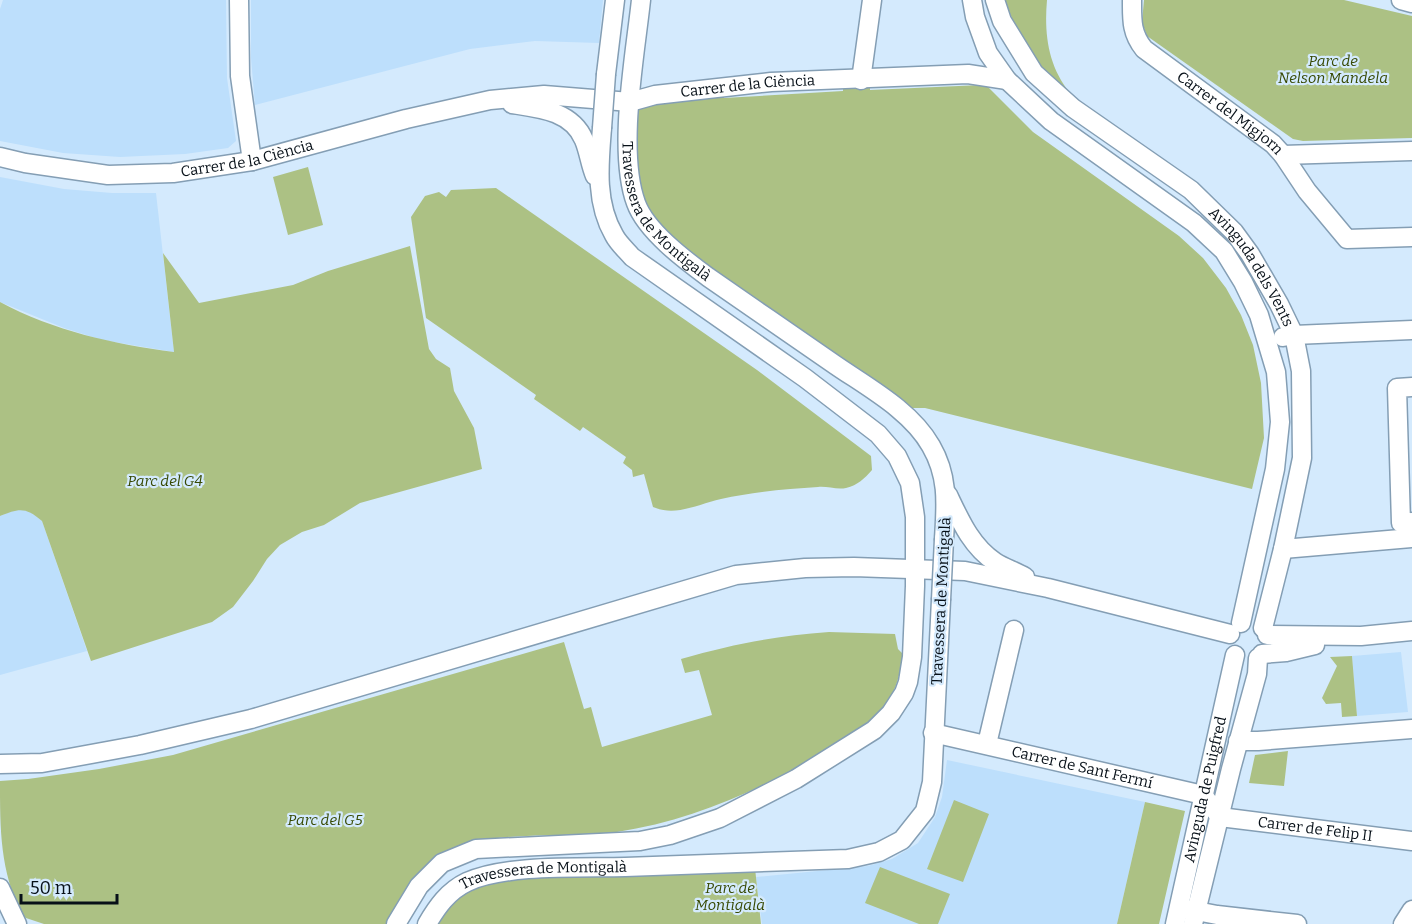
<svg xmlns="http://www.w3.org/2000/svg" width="1412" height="924" viewBox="0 0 1412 924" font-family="Bitter,serif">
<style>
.built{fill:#bddffc}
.green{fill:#acc184}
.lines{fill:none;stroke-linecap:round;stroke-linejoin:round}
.minor-casing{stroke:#849eb4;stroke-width:21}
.minor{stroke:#fff;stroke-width:18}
.minor-bridge-casing{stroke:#849eb4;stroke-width:21;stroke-linecap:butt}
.minor-bridge{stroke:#fff;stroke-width:18}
.labels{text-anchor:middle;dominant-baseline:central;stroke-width:4.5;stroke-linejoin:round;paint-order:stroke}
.park-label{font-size:15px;font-style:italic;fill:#374903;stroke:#d4eafd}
.street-label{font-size:15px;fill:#071018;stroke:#d4eafd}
</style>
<rect width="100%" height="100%" fill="#d4eafd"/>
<!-- built -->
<path class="built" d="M3,0H226L227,78L236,141L228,148L185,154L120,157L63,153L0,141V9Z
M251,0H603L599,43L535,41L470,49L255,105L251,58Z
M0,177L64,189L112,193H156L174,352L102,340L64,328L0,302Z
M24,509L32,513L42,521L87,651L0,675V516L11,511Z
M1401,652L1408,712L1357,716L1352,656Z
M947,760L1145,802L1117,924H762L756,877L868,866L892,859L918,843L935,817L942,797Z"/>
<!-- green -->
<path class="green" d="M1005,0H1047C1044,34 1048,66 1070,93L1069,95C1039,75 1016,33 1005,0Z
M1144,0H1344L1412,16V138L1303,141L1293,139L1147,36L1142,22Z
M870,84V90L981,85L987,86L1033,132L1179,236L1203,258L1226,288L1241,315L1253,345L1261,383L1264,438L1252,489L925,408H906L670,239L642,202L635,171L637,112L640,107L723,92L724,98L843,91V85Z
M308,167L323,225L288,235L273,177Z
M496,188L757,370L871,456L872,470C864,479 858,485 846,488C837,490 827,486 818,487C786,489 752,492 721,499C698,504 676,517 653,507L644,474L633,477L632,470L623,463L626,457L583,427L580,431L534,399L536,395L426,318L411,217L425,196L439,192L446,197L451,190Z
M410,246L429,349L436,359L450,368L454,391L474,428L482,469L360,503L324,525L302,532L280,545L267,559L253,581L233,607L212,622L91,661L42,521C26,507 19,508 0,516V302C54,331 114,344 174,352L163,253L199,303L293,285L328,271Z
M829,632L895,634L898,649L903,654C901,670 897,688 888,701C874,721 851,734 831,747C766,788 694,820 617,832C565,839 496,829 450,850C417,864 402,894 386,924H44L26,918L22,915C0,871 0,829 0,781L28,779L99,769L173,755L564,642L584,709L591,707L602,747L712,715L699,670L685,673L681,659C733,644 775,636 829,632Z
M1352,656L1357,716L1342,717L1341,703L1326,704L1322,698L1337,666L1330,657Z
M1288,751L1284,786L1249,783L1255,755Z
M954,800L989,814L963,882L927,869Z
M1145,802L1185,811L1159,924H1117Z
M880,867L950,894L938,924H919L865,903Z
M755,868L761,924H437C459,888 476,886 515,879Z"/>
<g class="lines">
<defs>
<g id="minor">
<path d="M239,0L240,76L252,161"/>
<path id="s1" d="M641,0C635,56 617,151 636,203C646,231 685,260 708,277C749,305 790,334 831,362C865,386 910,409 931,446C949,477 946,505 944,539"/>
<path d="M972,0L975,17L988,53L1007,80L1051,121L1194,223L1224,251L1243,282L1259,315L1276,372L1280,422L1275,469L1241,623"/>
<path id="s2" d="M995,0L1002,21L1034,73L1073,108L1191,190L1234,232L1250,254L1279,304L1294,335L1301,371L1302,458L1283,549L1263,628"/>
<path id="s3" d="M1132,0C1132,19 1131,33 1144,49L1273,144L1283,155L1412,151"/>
<path d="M1401,0L1412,3"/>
<path d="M606,74L615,0"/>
<path d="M861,80L872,0"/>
<path d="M512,104C539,108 572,111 584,140C589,152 590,164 595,176"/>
<path d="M1283,155L1307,191L1347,239L1412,237"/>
<path id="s4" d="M0,157L25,163L108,175L173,173L252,161L406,119L490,100L544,95L630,102L655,95L771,82L968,74L1007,80"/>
<path d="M1283,337L1294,335L1412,330"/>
<path d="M1412,387L1397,388L1401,523L1412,522"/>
<path d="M948,495C960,520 971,546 995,562C1004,568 1015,571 1025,577"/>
<path d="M1283,549L1412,538"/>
<path d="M1267,635L1361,636L1412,631"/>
<path d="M1262,654L1286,652L1315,645"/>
<path id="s5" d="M933,733L1203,795L1220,817"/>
<path d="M1238,741H1258L1412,729"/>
<path d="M987,744L1014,630"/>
<path d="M0,764L42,763L140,745L251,719L736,575L805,568L854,567L965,571L1048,588L1230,634"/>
<path id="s6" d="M1220,817L1412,841"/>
<path d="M0,888L17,924"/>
<path d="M1186,909L1217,915L1297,924"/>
<path d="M396,924L419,886L442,863L476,849L640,841L670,835L720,818L796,779L874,730L891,713L904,693L908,682L912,657L915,586V517L910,483L897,456L878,434L805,378L632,257C626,250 618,243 614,235C595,202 599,165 602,128"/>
<path id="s7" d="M427,924C437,907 448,891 467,882C506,864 581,868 625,867C699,865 774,861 848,859L879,852L902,840L925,811L932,782L941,600"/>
<path id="s8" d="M1175,924L1235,655"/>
<path d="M1193,924L1231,769L1257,674L1258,658"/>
<path d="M1403,924L1412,910"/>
</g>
</defs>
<!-- minor casing -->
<use href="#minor" class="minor-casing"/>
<!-- minor -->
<use href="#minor" class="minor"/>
<defs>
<path id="minor-bridge" d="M602,128L606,74
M941,600L944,539"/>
</defs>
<!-- minor-bridge casing -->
<use href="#minor-bridge" class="minor-bridge-casing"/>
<!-- minor-bridge -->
<use href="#minor-bridge" class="minor-bridge"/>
</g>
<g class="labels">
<!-- park labels -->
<g class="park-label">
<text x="1333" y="61">Parc de<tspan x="1333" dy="17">Nelson Mandela</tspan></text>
<text x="165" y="481">Parc del G4</text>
<text x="325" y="820">Parc del G5</text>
<text x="730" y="888">Parc de<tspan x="730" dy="17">Montigalà</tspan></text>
</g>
<!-- street labels -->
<g class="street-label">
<text stroke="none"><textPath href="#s4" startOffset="760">Carrer de la Ciència</textPath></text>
<text stroke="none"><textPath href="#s3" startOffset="159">Carrer del Migjorn</textPath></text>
<text stroke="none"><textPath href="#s4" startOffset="250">Carrer de la Ciència</textPath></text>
<text stroke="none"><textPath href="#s1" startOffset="226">Travessera de Montigalà</textPath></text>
<text stroke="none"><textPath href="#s2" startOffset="378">Avinguda dels Vents</textPath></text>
<text transform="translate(941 601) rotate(-87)">Travessera de Montigalà</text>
<text stroke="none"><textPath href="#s5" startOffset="153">Carrer de Sant Fermí</textPath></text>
<text stroke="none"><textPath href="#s8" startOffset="138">Avinguda de Puigfred</textPath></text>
<text stroke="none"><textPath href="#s6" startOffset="96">Carrer de Felip II</textPath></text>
<text stroke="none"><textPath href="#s7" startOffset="136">Travessera de Montigalà</textPath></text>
</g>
</g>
<!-- scale -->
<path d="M21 894v9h96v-9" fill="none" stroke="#071018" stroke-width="3"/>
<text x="30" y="894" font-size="18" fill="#071018" stroke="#d4eafd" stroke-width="4.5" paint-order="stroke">50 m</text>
</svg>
